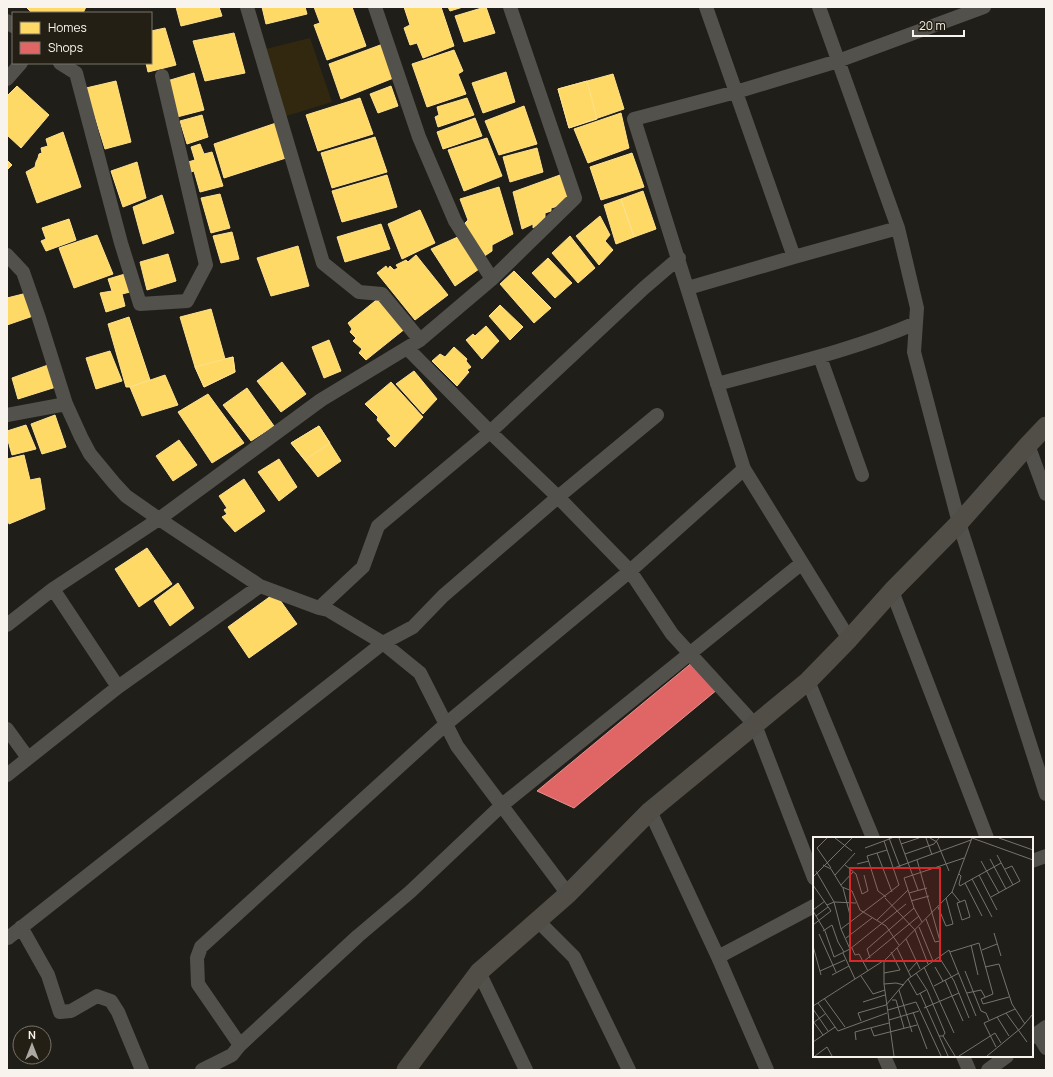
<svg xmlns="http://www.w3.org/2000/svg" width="1053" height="1077" viewBox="0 0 1053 1077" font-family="Manrope,sans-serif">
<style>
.green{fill:#32280f}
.homes{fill:#ffd966;stroke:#fde18e}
.shops{fill:#e06666;stroke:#e7918e}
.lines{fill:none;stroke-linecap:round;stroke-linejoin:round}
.minor{stroke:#53514c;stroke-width:14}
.secondary{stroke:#504e47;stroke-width:19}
.inset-road{fill:none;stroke:#76746d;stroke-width:1}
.view{fill:#d62828;fill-opacity:0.15;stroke:#d62828;stroke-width:2}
.inset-edge{fill:none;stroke:#f8f4ed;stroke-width:2}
</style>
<rect width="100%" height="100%" fill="#201e18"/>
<!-- green -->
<path class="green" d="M310,38L332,102L283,117L262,50Z"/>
<!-- homes -->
<path class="homes" d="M26,7H86L83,13H32Z
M176,7H219L222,16L181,26Z
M262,7H305L307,14L266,24Z
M314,7H352L366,46L327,60L314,25L320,23Z
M404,7H441L454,46L423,58L417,43L410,45L404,28L410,25Z
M448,7H463L450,11Z
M485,7H486L495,33L464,42L455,16Z
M165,28L176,65L148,72L146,63H151V31Z
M234,33L245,73L205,81L193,41Z
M383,44L396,77L341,99L329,64Z
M454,50L463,71L458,74L466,94L427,107L412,64Z
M506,72L515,102L483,113L472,83Z
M194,73L204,110L177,117L167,81Z
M613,74L624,109L569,128L558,89Z
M116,81L131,142L105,149L86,88Z
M587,81L597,119L569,128L558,89Z
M17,86L49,115L21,148L7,135V96Z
M391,86L398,106L378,113L370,94Z
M360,98L373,134L318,151L306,115Z
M467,98L474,115L438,127L435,117L439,115L437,107Z
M524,106L537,144L499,155L485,121Z
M621,113L629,148L588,163L574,129Z
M202,115L208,137L187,144L180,121Z
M475,118L482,136L443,149L437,132Z
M279,122L289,157L224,178L214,144Z
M63,132L81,187L37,203L26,172L35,167L36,162L38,158L39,154L42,153L41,148L48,146L46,139Z
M375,137L387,172L332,188L321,153Z
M487,138L502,176L464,191L448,150Z
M200,144L204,154L212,152L223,186L200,192L194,171L191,172L188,162L195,160L191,147Z
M537,148L543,172L510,182L503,157Z
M632,153L644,187L601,200L590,167Z
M7,160L12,165L7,170Z
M137,162L146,198L123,207L111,171Z
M387,175L397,207L342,222L332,191Z
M560,175L570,197L566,204L551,208V211L545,213V219L533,228V224L522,229L513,192Z
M499,187L513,234L492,245V251L483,257L464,227L465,223L468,220L460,199Z
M643,191L656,229L634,237L621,199Z
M220,194L230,228L211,233L201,198Z
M162,195L174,233L143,244L133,207Z
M621,199L634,237L616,244L604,205Z
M420,210L435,243L402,259L388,224Z
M600,216L610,235L605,241L613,250L599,265L576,236Z
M69,219L76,240L46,251L41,241L46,239L42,228Z
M381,224L390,249L345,262L337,237Z
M232,232L239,259L221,263L213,236Z
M97,235L113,274L74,288L59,248Z
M460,236L479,269L455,286L431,249Z
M570,236L595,268L578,283L552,253Z
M298,246L309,286L271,296L257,258Z
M168,254L176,281L147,290L140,262Z
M416,255L448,295L415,320L377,273L386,266L388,269L390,266L394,270L398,268L396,265L406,260L408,262Z
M548,258L572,283L555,298L532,273Z
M514,271L551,308L534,323L500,284Z
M125,274L130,292L122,294L125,306L106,312L100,293L112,291L108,279Z
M27,293L36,315L7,325V298Z
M380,297L406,328L366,360L359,353L362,349L353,341L356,338L350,332L352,329L348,323Z
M500,305L523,327L510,340L489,316Z
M211,309L225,359L233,357L235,372L204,387L195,367L180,317Z
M129,317L150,380L130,387H126L108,324Z
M486,326L499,341L482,359L466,340L473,334L475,336Z
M329,340L341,371L324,378L312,347Z
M454,347L467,359L466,361L471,367L467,370L469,372L457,386L432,361L440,354L445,357Z
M110,351L122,381L96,389L86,358Z
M233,357L235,372L204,387L195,367L225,359Z
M282,362L306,394L281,412L257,381Z
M48,365L56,387L18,399L12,378Z
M414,371L437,399L423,414L396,384Z
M165,375L178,405L142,416L130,387Z
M391,382L423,417L395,447L387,439L391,436L377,420L378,417L365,404Z
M247,388L274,426L251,441L223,405Z
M208,394L244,443L212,463L178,412Z
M55,415L66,447L42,454L31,424Z
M26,425L36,449L12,455L7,437V431Z
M319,426L341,461L318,477L291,443Z
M319,426L330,443L305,460L291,443Z
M179,440L197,465L173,481L156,456Z
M24,455L30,480L40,478L45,509L9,524L7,516V459Z
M279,459L297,487L279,501L258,472Z
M244,479L265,511L235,532L222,517L227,514L224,510L227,508L219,496Z
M147,548L172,584L139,607L115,569Z
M178,583L194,608L170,626L154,601Z
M275,593L297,624L249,658L228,627Z"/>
<!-- shops -->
<path class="shops" d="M694,661L718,689L574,808L537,791Z"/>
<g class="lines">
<!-- minor -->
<path class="minor" d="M247,7L323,263L359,292L382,294L420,340
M375,7L419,137L455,221L492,279
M706,7L794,257
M819,7L898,228L917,308L914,352L959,523L1046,794
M7,21L13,26
M60,63L76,73L121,243L140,304L187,301L206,265L162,76
M7,79L21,63
M7,255L23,272L39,318L66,404L81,437L90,454L114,483L126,496L159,519L260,586L319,608L328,610L383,643L420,673L457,746L568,894
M688,288L794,257L898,228
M407,348L490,432L558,497L630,571L672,634L755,725L814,878
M820,357L862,475
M717,384C783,366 854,350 916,323
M7,415L66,404
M1028,445L1046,494
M53,589L118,687
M892,591L987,838
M319,608L363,567L378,526L490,432L644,288L679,258
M7,625L53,589L159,519L321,400L420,340L492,279L575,198L510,7
M849,639L744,469L634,119L736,92L838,61L984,7
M808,681L873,838
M7,729L28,758
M7,775L118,687L260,586
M650,811L718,957L767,1070
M1032,861L1046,856
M538,921L574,957L629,1070
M21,927L48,975L60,1012L71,1011L97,996L111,1001L118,1012L142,1070
M7,936L8,938L383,643L413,627L443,596L558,497L657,415
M718,957L814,906
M479,972L526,1070
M1037,1033L1046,1048
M1032,1037L1046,1027
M240,1045L198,984L197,958L201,947L446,724L630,571L744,469
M884,1056L890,1070
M963,1056L969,1070
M202,1070L232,1055L240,1045L358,936L410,892L502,805L802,563
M988,1070L1007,1056"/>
<!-- secondary -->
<path class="secondary" d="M406,1070L479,972L568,894L650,811L808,681L849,639L892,591L959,523L1028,445L1046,426"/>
</g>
<!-- overview -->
<g transform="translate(813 837)">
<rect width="220" height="220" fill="#201e18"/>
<path class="inset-road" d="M14,1L4,11L18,31M22,1L39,14M76,1L87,30M86,1L105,53M113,1L119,18M117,1L124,5L136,34M159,1L220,23M186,1L220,13M88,7L106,1M52,11L79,1M64,16L79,55M92,17L121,7L126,1M184,18L200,48M177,22L193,52M104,23L127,104L122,105L113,82M168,24L186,56M44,27L56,24M10,28L18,32L29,50L39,54L47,73L73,89L86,108M32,28L43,37L49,57L55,54L51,38M81,31L158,3M3,34L21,65L43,66M146,37L148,39L146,47L147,49L152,46M22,38L42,16M166,38L184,73M0,40L39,1M159,42L179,80M0,48L18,74L0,88M28,48L40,35M30,51L37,78M139,55L147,65L152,63L157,80L149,83L144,66L147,65M96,56L114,51M73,60L65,54L54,19L74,13M178,60L207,44L199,29L192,32M72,61L102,93L115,127M98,64L116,59M14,68L21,65L28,92L37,112L93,67M125,70L133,89L140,87L133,61M0,73L12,64M0,74L12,94L21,120L37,112M3,79L15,70M169,79L152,46L188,26M64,83L95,53M109,85L101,71L91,41L151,21M106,90L120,124M28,92L86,48L71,4M10,94L19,88L25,105L31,115M181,96L188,119M6,97L23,135M33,101L59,81M93,102L107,132M158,108L165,138M0,109L8,138M39,111L42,118L46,117L55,134M84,111L98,140M169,113L184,107M137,115L166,106L180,157L168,162L170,167L196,160M30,116L42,142M126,120L141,144L156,181M57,121L54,112L101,71M50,125L106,79M111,130L141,196M122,130L130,144M172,130L186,127L199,167L212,187M7,134L32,123M152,134L168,174L173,176L176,183M95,135L104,125M71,136L87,133L78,115M103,136L114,153L132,196L130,199H126M19,138L36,129M48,139L60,157L72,153M95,142L104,158L113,153M132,143L150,184M71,147L83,146L91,148M121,149L146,136M86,153L99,195M107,156L135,219M154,156L168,153L172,160M11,161L32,190M79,163H83L91,191M50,165L72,158M5,166L25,194L74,176M0,169L70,124M111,171L146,156M0,172L15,194M75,173L103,165L128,219M100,175L114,212M193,176L214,205M184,180L196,199M76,183L106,174M0,184L10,198M48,184L45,176L73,168L95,142L136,113L163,179M0,186L12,177M58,191L61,199L104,188M130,199L142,219M43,203L42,195L76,186M0,205L22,190M183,210L171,186L202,172M2,219L14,210L19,219M81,219L71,147V124L139,55L159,1M146,219L182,196L188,206M174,219L208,191L220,177"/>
<path class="view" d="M37,31H127V124H37Z"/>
<rect width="220" height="220" class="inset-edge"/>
</g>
<!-- border -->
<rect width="1053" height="1077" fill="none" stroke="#f8f4ed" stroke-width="16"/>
<!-- legend -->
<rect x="12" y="12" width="140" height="52" fill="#231f14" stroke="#78746b"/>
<rect x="20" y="22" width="20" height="12" fill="#ffd966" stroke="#78746b"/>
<text x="48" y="32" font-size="12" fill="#f8f4ed">Homes</text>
<rect x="20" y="42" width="20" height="12" fill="#e06666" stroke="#78746b"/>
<text x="48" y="52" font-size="12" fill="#f8f4ed">Shops</text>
<!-- north arrow -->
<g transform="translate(32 1045)"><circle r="19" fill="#231f14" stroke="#78746b"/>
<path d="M0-3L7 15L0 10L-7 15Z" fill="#aca9a2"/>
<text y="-6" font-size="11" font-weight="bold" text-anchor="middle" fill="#f8f4ed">N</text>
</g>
<!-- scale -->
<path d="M913 30v6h51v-6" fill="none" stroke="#f8f4ed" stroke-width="2"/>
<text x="919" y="30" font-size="12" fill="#f8f4ed" stroke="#231f14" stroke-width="3" paint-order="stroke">20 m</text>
</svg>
